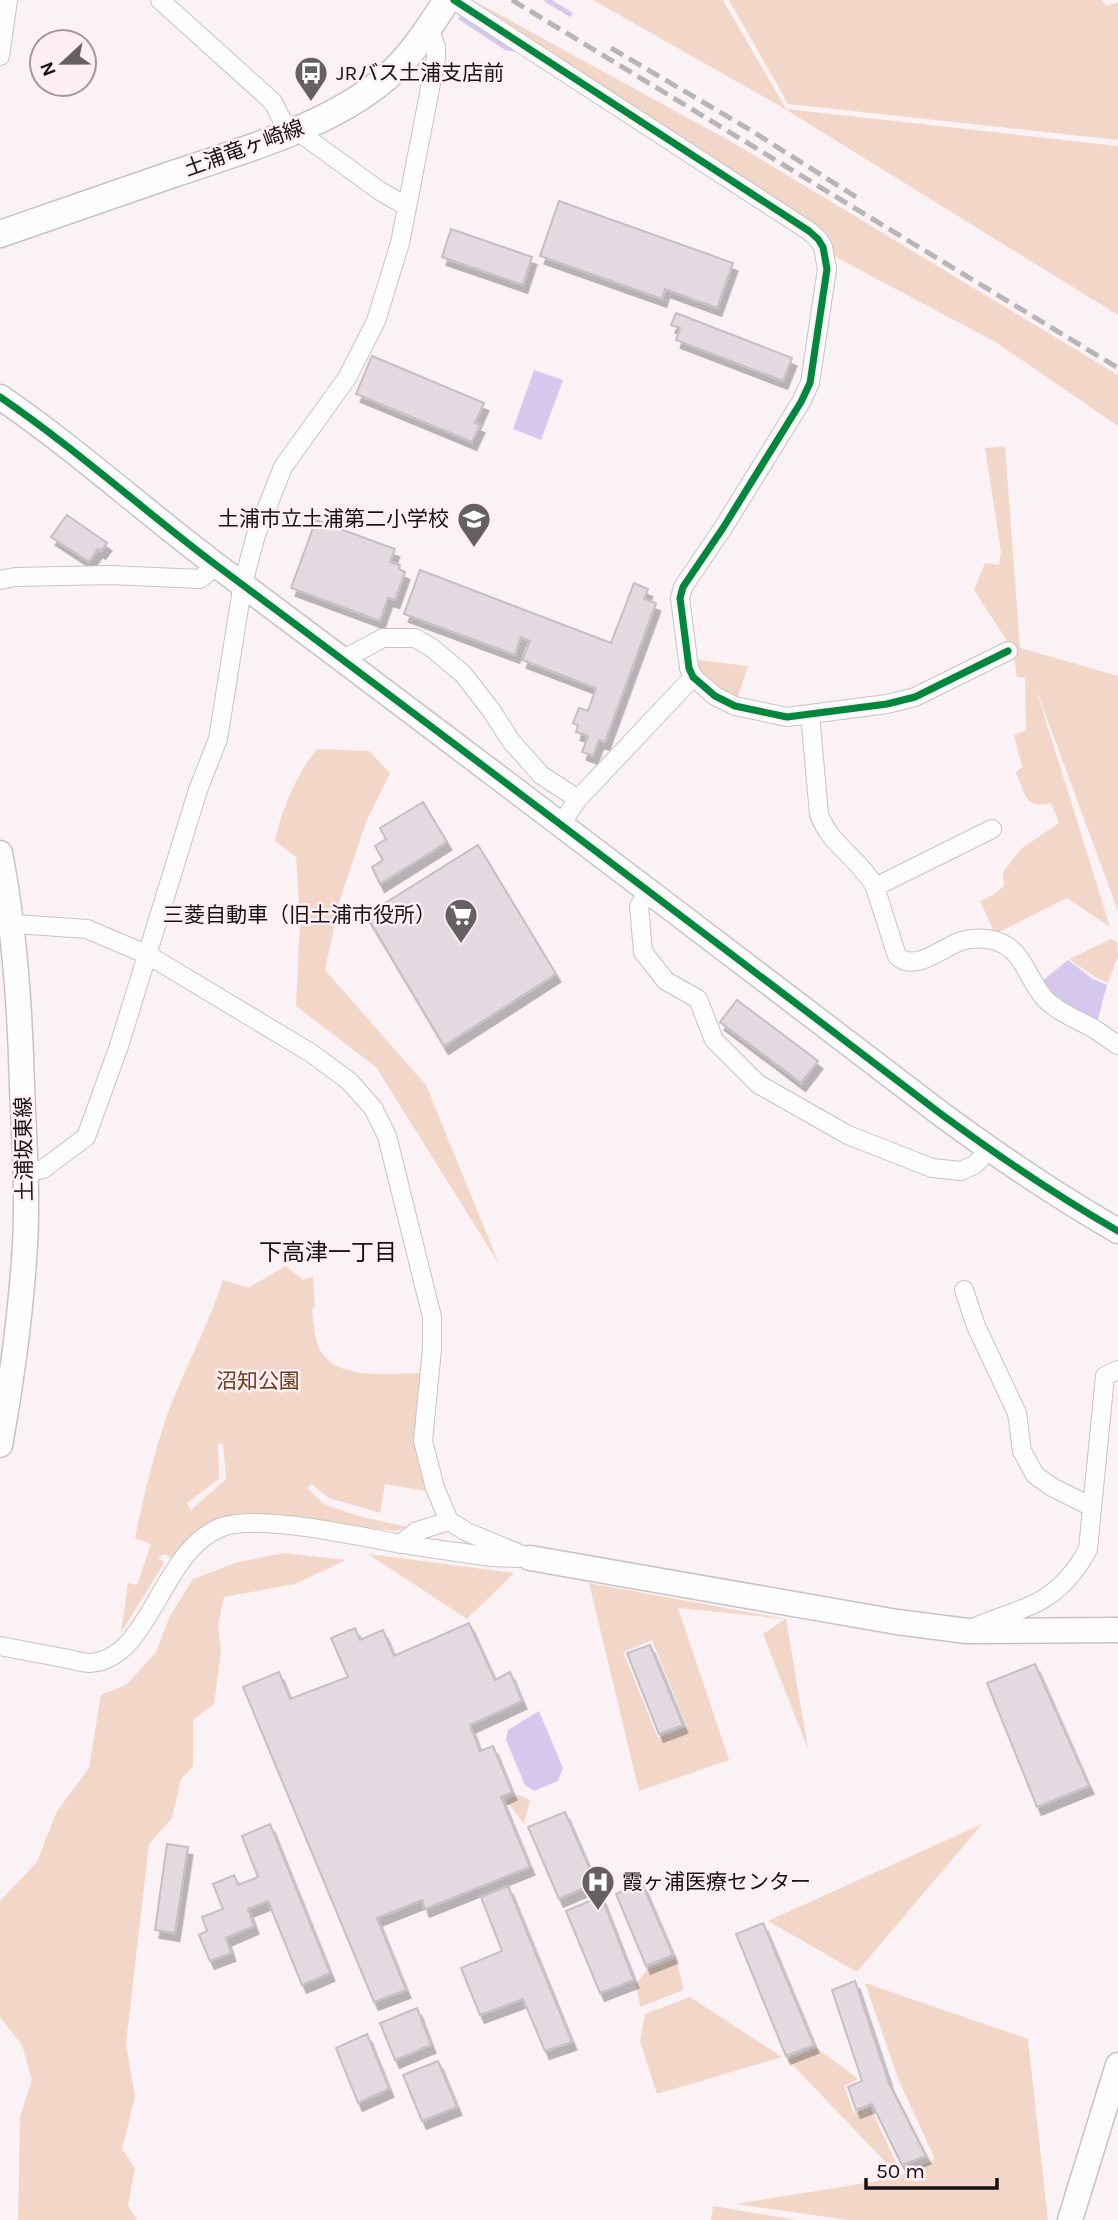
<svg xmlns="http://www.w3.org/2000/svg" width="1118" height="2220" viewBox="0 0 1118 2220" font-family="Karla,'Noto Sans JP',sans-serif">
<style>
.green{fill:#f2d7c8;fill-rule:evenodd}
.water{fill:#d6c8ed}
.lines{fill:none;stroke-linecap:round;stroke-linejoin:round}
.stream{stroke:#d6c8ed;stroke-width:5}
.building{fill:#e4d8e1;stroke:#c5bfc2;stroke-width:2;filter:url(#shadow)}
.street-casing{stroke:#c8c2c4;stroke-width:20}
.secondary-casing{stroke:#c8c2c4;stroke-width:27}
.primary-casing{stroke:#c8c2c4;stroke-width:29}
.street{stroke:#fefdfe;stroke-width:18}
.secondary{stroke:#fefdfe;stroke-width:24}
.primary{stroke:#fefdfe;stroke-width:26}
.rail{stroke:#b7b5b5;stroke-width:5;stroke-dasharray:14 7;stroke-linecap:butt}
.cycleway-casing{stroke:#feeff4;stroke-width:11}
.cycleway{stroke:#00873e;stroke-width:7}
.labels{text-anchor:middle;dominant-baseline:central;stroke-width:5;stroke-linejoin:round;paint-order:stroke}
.poi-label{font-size:21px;fill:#181214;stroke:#feeff4;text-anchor:start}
.street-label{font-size:21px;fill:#181214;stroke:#feeff4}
.park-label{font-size:21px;fill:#6c3d17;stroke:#feeff4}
.neighbourhood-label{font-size:23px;fill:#181214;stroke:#feeff4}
</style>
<defs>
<filter id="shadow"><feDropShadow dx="4.5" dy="8" stdDeviation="0" flood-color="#0004"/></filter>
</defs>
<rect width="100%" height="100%" fill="#faf2f5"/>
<!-- green -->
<path class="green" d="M473,0L737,145L1118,375V426L997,343L834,256L825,232L814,224Z
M593,0H723L786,109L1118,146V315L785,109Z
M729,0H1101L1107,6L1118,2V140L788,104Z
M1005,446L1020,648L1118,676V911L1035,686L1110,927L1067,898L995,934L980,901L993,895L1004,886L1003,872L1022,848L1059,823L1051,803C1025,810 1025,793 1016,773L1022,767L1014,735L1026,730L1025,678L1017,677L1013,650L974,590L985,563L999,565L1001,552L985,448Z
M699,660L748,666L737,699C721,692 702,683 695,666Z
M317,749L369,751L390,773L367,820L340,899L325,970L426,1085L499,1264L376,1067L296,1006L300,922L296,857L275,841C282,807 296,776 317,749Z
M1111,939L1117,942L1118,956L1108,983L1095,977L1069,959Z
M286,1266L303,1280L313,1276L315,1307L312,1309C314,1324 314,1345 325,1357C346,1380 393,1373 421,1373L414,1435L415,1453L419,1455L425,1491L385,1484L380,1513L329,1498L312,1484L307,1488L325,1505L362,1517L408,1527L395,1531L249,1514C209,1517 197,1527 171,1558L165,1554L158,1557L164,1563L121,1633L128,1583L137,1585L151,1544L135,1538C143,1497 153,1457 166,1418C183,1371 208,1327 223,1280L248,1288ZM218,1443L223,1444L226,1479L191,1510L187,1503L219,1479Z
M283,1553L346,1560L295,1584L224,1597L218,1626L221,1650L214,1704L193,1720V1766L181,1779L172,1818L149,1844L126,2044L135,2097L122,2149L135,2168L128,2205L137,2220H18L20,2117L32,2080L22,2045L0,2017V1901L37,1862L57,1811L89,1768L101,1695L126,1685L156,1652L170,1616L193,1579L235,1563Z
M368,1554L514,1573L467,1619Z
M589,1583L786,1619L808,1749L763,1634L785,1619L678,1608L729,1760L639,1791ZM652,1640L687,1727L658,1738L623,1652Z
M519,1795L530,1800L524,1824L506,1800Z
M982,1824L857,1972L768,1921Z
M676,1959L684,1990L640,2007L636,1984L647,1970Z
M865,1983L1028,2039L1048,2220H848L735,2204L896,2178L935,2159L899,2081Z
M690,1997L782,2057L657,2094L640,2041L645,2014Z
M817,2048L858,2079L844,2086L854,2113L870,2108L898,2166L892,2169L788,2060Z
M713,2206L797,2220H711Z"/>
<!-- water -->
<path class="water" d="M464,10L522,53L505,50L458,19Z
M534,370L563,380L541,440L513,429Z
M1068,960L1093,979L1107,985L1096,1027L1038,984Z
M539,1711L563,1768L558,1781L534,1791L525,1785L506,1740L508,1730Z"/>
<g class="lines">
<!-- stream -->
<path class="stream" d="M547,0L570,14"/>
</g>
<!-- building -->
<path class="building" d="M559,201L733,263L717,308L665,289L662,299L540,256Z
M451,229L532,257L523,285L442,257Z
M676,313L792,358L783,381L676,340L680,328L671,325Z
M372,356L484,403L475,423L480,425L472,442L356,394Z
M67,515L107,543L101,551L98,549L89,562L51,537Z
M316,520L395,549L390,562L400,565L399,569L405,572L395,600L388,598L380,621L291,588Z
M420,570L611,643L634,583L648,589L644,599L656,603L605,742L599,740L593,756L582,752L588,736L576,732L578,725L573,723L579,708L588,711L596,688L522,660L530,641L521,637L515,655L404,614Z
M423,802L447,842L380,884L372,867L383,860L375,846L386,839L380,828Z
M478,845L556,974L444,1046L366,915Z
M737,1000L818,1061L801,1083L720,1022Z
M469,1623L495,1680L510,1672L522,1701L470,1725L480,1751L493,1746L512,1792L501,1797L530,1867L425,1909L422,1900L377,1918L406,1990L374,2002L243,1687L279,1672L290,1699L348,1677L331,1638L355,1628L360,1640L383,1630L394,1656Z
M650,1645L683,1725L659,1734L627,1653Z
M1035,1664L1089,1786L1037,1807L987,1683Z
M565,1812L596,1883L559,1899L528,1827Z
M270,1824L330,1973L302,1985L268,1901L248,1909L254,1926L226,1938L231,1953L210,1961L199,1935L207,1931L202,1917L223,1909L213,1884L234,1875L238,1885L258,1877L242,1836Z
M167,1844L188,1847L175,1933L155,1930Z
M642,1883L673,1955L646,1966L616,1894Z
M508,1886L572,2042L545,2051L523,1999L480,2015L461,1968L502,1951L481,1897Z
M601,1896L634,1980L600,1993L566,1911Z
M763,1923L814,2045L786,2056L736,1934Z
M855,1981L889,2083L926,2156L902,2165L872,2104L856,2110L848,2087L862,2081L832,1990Z
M417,2008L431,2045L395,2060L380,2023Z
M367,2034L389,2089L358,2103L336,2048Z
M438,2061L457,2107L422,2121L403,2075Z"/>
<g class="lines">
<defs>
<path id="street" d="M160,0L273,102L282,120L380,191L406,206
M454,0L809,231L818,239L823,247L827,269L810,383L801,402L723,528L683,587L680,598L689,668L693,677L715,696L735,706L787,717L887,704L915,697L1008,651
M0,56L8,0
M0,580L15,577L110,575L200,579L217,565
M344,659L383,638H415L432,648L463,674L491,710L511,741L541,775L578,799
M810,714L819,814C829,844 860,859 875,887L897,956C915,973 943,947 961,941C971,938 983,938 993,940C1024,948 1026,978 1045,999C1059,1013 1079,1020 1096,1030C1103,1035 1110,1040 1118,1045
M561,824L578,799L693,677
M875,887L992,829
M649,891L639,906L643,952L666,981L698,999L714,1040L758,1084L848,1135L932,1168L961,1171L974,1165L990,1150
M1,923L87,929L148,955L311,1053L349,1081L373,1108L387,1136L432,1317V1349L423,1441L435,1488L449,1521L467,1532L530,1558
M25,1173L43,1169L86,1137L119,1046L198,790L218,739L243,583L256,535L283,467L347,378L376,321L400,243L436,58V47L429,28
M964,1290L976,1326L1017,1413L1022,1451L1035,1475L1052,1487L1092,1507
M400,1544L417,1531L449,1521
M973,1628C994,1618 1022,1611 1040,1601C1061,1589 1077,1570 1088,1549L1105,1376L1118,1370
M0,1646C21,1650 42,1654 63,1658C71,1659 81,1663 89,1663C151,1661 160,1550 222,1527C257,1514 352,1535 391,1542C424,1548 458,1552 491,1557L519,1558"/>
<path id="secondary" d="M0,397C76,449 143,510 216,565C459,746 700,930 941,1114C998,1156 1057,1196 1118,1231
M0,853C15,930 20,1008 22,1086C24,1139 28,1192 25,1245C21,1312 12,1379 0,1445
M530,1558L897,1622L967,1631L1118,1630
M1070,2220L1118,2065"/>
<path id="primary" d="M0,234C59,214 117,193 176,173C242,151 321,128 376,86C406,64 427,31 447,0"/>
</defs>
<!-- street casing -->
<use href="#street" class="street-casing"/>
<!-- secondary casing -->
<use href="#secondary" class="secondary-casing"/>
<!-- primary casing -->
<use href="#primary" class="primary-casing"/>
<!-- street -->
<use href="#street" class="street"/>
<!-- secondary -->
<use href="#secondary" class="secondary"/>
<!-- primary -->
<use href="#primary" class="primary"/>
<!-- rail -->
<path class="rail" d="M512,0L1118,368
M611,48L747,128L856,197"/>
<defs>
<path id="cycleway" d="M454,0L809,231L818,239L823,247L827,269L810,383L801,402L723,528L683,587L680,598L689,668L693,677L715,696L735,706L787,717L887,704L915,697L1008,651
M0,397C76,449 143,510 216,565C459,746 700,930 941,1114C998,1156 1057,1196 1118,1231"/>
</defs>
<!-- cycleway casing -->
<use href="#cycleway" class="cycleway-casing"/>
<!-- cycleway -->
<use href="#cycleway" class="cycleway"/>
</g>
<!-- icons -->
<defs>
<symbol id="bus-pin" viewBox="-11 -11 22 30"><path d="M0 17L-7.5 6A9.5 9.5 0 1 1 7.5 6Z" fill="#676063" stroke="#feeff4"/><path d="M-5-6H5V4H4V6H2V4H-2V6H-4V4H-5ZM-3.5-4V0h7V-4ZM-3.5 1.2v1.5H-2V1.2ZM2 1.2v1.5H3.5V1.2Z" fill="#fff"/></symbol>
<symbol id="school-pin" viewBox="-11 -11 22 30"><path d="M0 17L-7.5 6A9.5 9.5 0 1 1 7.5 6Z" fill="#676063" stroke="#feeff4"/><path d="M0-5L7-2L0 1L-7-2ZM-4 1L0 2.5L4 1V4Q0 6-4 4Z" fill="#fff"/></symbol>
<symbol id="supermarket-pin" viewBox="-11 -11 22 30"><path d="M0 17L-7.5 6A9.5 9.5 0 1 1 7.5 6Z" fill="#676063" stroke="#feeff4"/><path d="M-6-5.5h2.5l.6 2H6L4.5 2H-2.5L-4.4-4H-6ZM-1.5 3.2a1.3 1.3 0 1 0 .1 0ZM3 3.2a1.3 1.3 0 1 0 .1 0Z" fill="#fff"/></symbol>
<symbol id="hospital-pin" viewBox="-11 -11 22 30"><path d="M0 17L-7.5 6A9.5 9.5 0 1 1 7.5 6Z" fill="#676063" stroke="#feeff4"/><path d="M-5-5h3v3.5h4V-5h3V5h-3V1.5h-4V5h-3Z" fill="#fff"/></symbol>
</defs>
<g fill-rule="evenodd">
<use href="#bus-pin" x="292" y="54" width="38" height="52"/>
<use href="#school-pin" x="455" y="500" width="38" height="52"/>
<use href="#supermarket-pin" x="442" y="896" width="38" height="52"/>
<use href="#hospital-pin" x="579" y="1863" width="38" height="52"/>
</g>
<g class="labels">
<!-- poi labels -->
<g class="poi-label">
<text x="336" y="73">JRバス土浦支店前</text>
<text x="449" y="519" text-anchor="end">土浦市立土浦第二小学校</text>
<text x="436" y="915" text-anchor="end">三菱自動車（旧土浦市役所）</text>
<text x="622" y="1882">霞ヶ浦医療センター</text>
</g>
<!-- street labels -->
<g class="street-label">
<text transform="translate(244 148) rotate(-20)">土浦竜ヶ崎線</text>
<text transform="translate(24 1149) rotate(-91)">土浦坂東線</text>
</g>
<!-- park labels -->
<g class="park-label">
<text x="258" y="1381">沼知公園</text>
</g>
<!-- neighbourhood labels -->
<g class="neighbourhood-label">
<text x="328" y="1252">下高津一丁目</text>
</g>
</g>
<!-- north arrow -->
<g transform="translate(63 63) rotate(248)"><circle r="33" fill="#feeff4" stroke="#a2979a" stroke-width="2"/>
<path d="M0-5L12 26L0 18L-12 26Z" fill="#676063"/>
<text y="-10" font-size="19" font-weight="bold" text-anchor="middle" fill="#181214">N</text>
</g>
<!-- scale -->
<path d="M866 2178v10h131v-10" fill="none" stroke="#181214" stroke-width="3.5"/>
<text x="876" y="2178" font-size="21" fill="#181214" stroke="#feeff4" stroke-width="5" paint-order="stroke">50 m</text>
</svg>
